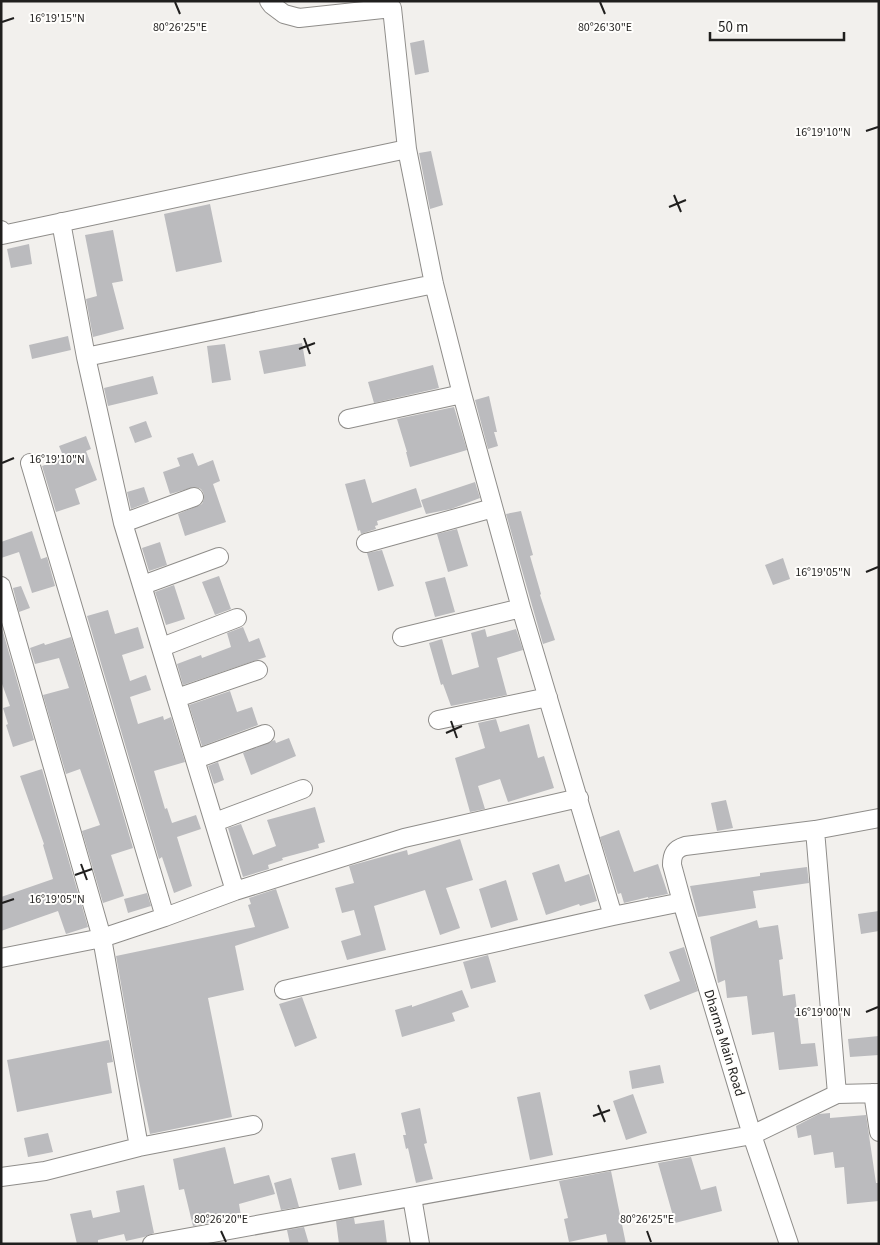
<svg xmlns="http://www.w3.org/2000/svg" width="880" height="1245" viewBox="0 0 880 1245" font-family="'Source Sans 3',sans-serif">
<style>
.building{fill:#bbbbbe}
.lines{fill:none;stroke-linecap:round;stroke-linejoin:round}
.minor-casing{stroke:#8f8d8a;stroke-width:20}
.minor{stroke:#fff;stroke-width:18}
.ticks{fill:none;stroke:#201f1e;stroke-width:2}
.labels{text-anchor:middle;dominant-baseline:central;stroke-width:4;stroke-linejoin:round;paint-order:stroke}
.street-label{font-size:14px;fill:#201f1e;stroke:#fffefc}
.ticks-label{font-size:12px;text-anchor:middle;fill:#201f1e;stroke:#fffefc;stroke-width:4;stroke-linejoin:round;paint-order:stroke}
</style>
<rect width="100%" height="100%" fill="#f2f0ed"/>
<!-- building -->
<path class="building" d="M424,40L429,72L415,75L410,43Z
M431,151L443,205L430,209L419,153Z
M210,204L222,262L176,272L164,214Z
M113,230L123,281L112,283L124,329L93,337L86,299L97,296L85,235Z
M29,244L32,264L11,268L7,249Z
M68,336L71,350L32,359L29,345Z
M302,343L306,366L264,374L259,351Z
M225,344L231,380L212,383L207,346Z
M433,365L439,388L374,403L368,382Z
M153,376L158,394L108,406L104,388Z
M489,396L497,432H494L498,446L488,449L475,400Z
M454,407L467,450L410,467L406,452H407L397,419Z
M146,421L152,437L135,443L129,427Z
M86,436L91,449L86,451L97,480L75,489L80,504L56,512L42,466L64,458L59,446Z
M193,453L198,466L213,460L220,481L213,484L226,522L185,536L178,514L202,504L204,499V494L201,489L195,487L170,494L163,472L180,466L177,458Z
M365,479L372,503L416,488L422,507L377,521L378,525L375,526L376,529L361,534L360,530L358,531L345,484Z
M475,482L480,498L451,509L426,514L421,500Z
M144,487L149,502L131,509L127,492Z
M521,511L533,555L530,556L541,594L540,595L555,640L543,644L506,514Z
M457,529L468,566L448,572L437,534Z
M32,531L41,559L47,557L55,586L32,593L19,552L1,558V542Z
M160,542L167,565L149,571L142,548Z
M382,550L394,586L378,591L367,553Z
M783,558L790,579L773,585L765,565Z
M219,576L231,609L215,615L202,582Z
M445,577L455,612L435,617L425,582Z
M174,585L185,619L166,625L155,592Z
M21,586L30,608L19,612L13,588Z
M108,610L115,634L138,627L144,648L122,655L130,681L146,675L151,690L130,697L138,724L163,716L164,720L171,717L185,762L154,771L165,809L167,808L172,823L196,815L201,829L177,837L192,886L174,893L162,857L159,859L87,616Z
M1,625L34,740L13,747L6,725L8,724L3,708L10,706L1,681Z
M243,627L249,642L259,638L266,657L183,685L177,664L201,655L202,658L231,647L227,633Z
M485,629L487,637L516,629L523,650L497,658L507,695L451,706L443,684L441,685L429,643L442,639L452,675L479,667L471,633Z
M71,637L133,848L111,855L124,896L103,903L82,831L100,825L80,769L66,774L43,695L69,688L59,658L35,664L30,648L44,643L45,645Z
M230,691L237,712L252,707L258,725L202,746L189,705Z
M496,719L500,732L529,724L538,758L544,756L554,788L508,802L500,779L478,786L485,809L470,812L455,758L485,748L478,723Z
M289,738L296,756L251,775L243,753L275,740L276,743Z
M218,762L224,780L214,784L208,766Z
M42,769L88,927L66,934L58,911L1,931V897L53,879L43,845L44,844L20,776Z
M726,800L733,828L717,831L711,803Z
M315,807L325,842L318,844L319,848L282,858L283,860L268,865L269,869L243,877L228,828L241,824L253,855L276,846L267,820Z
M619,830L634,872L658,864L668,894L648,898V897L624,903L621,893L618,894L600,837Z
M460,839L473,880L446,888L460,928L440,935L425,890L374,906L386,950L347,960L341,941L361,935L354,910L342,913L335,888L354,883L349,866L407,850L408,855Z
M559,864L565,882L589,874L597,901L580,906L579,904L546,915L532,873Z
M807,867L809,883L753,891L756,908L698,917L690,886L760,876V873Z
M506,880L518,920L491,928L479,889Z
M276,889L289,928L235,946L244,990L208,998L232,1117L150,1134L134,1057L116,956L255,927L248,905L251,904L249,898Z
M147,893L151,906L128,913L124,899Z
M879,911V931L861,934L858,914Z
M757,920L759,928L778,925L783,959L779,960L783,996L795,994L801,1044L815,1043L818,1066L779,1070L774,1032L752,1035L747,996L727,998L725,980L718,983L710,937Z
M684,947L698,991L650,1010L644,995L680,981L669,952Z
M488,955L496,982L471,989L463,962Z
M462,990L469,1007L452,1013L455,1021L402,1037L395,1010L412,1005V1007Z
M302,997L317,1038L295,1047L279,1004Z
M879,1036V1055L850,1057L848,1039Z
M109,1040L113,1062L107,1063L112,1093L17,1112L7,1060Z
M660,1065L664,1083L632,1089L629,1071Z
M540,1092L553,1155L530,1160L517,1097Z
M633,1094L647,1133L626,1140L613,1101Z
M420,1108L427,1143L424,1144L433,1179L416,1183L408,1148L406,1149L403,1135H406L401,1113Z
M830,1113V1118L866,1115L876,1183H879V1201L847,1204L844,1167L835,1168L833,1152L814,1155L811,1135L798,1138L796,1126L819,1114Z
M48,1133L53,1152L28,1157L24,1138Z
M225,1147L234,1184L269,1175L275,1194L239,1204L241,1216L193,1226L184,1189L179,1190L173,1159Z
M355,1153L362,1185L339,1190L331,1158Z
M691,1157L701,1190L716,1186L722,1211L675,1223L658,1163Z
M611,1171L626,1244H608L606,1234L569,1242L564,1219L568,1218L559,1181Z
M291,1178L299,1207L281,1210L274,1183Z
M144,1185L154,1233L144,1237L126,1241L124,1234L98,1240V1244H77L70,1214L91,1210L93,1218L120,1212L116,1191Z
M352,1218H354L355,1224L384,1220L387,1244H339L336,1221Z
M304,1227L309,1244H290L287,1230Z"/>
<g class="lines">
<defs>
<path id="minor" d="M269,1L272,5L284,14L299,18L392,8L407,149L434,284L462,394L521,608L613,916
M61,222L86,357L123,523L235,891
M1,230L2,235L407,149
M86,357L434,284
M348,419L462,394
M30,463L165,917
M123,523L194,497
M366,543L493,508
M143,585L219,557
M1,586L102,938L139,1147
M402,637L521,608
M162,647L237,618
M177,698L258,670
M438,720L548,697
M196,759L265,734
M215,822L303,789
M815,830L837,1094
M1,958L102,938L165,917L235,891L404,838L579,798
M284,990L613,916L682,902
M873,1093L879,1132
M1,1177L45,1171L139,1147L253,1125
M412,1197L420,1244
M152,1244L752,1135L837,1094L879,1093
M789,1244L752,1135L682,902L672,865C672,854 675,849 685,846L815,830L879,818"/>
</defs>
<!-- minor casing -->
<use href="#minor" class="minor-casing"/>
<!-- minor -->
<use href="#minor" class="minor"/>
</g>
<!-- ticks -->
<path class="ticks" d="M175,2L180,14M600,2L605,14M2,22L14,18M866,131L878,127M674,195L681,212M669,207L686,200M304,338L310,354M299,349L315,343M2,463L14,458M866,572L878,567M451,721L457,738M446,733L462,726M81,864L87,880M75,875L92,869M2,903L14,899M866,1012L878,1007M598,1105L605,1122M593,1116L610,1110M221,1231L226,1242M647,1231L651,1242"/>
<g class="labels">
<!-- street labels -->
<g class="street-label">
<text transform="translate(724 1043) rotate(73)">Dharma Main Road</text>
</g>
</g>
<g class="ticks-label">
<text x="57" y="22">16°19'15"N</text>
<text x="180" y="31">80°26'25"E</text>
<text x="605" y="31">80°26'30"E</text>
<text x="823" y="136">16°19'10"N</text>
<text x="57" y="463">16°19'10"N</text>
<text x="823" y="576">16°19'05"N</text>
<text x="57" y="903">16°19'05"N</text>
<text x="823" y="1016">16°19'00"N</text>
<text x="221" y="1223">80°26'20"E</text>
<text x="647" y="1223">80°26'25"E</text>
</g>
<!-- border -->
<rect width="880" height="1245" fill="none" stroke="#201f1e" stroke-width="5"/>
<!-- scale -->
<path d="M710 32v8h134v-8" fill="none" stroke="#201f1e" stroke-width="2.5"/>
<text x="718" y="32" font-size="15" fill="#201f1e" stroke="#fffefc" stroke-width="4" paint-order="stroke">50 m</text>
</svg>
